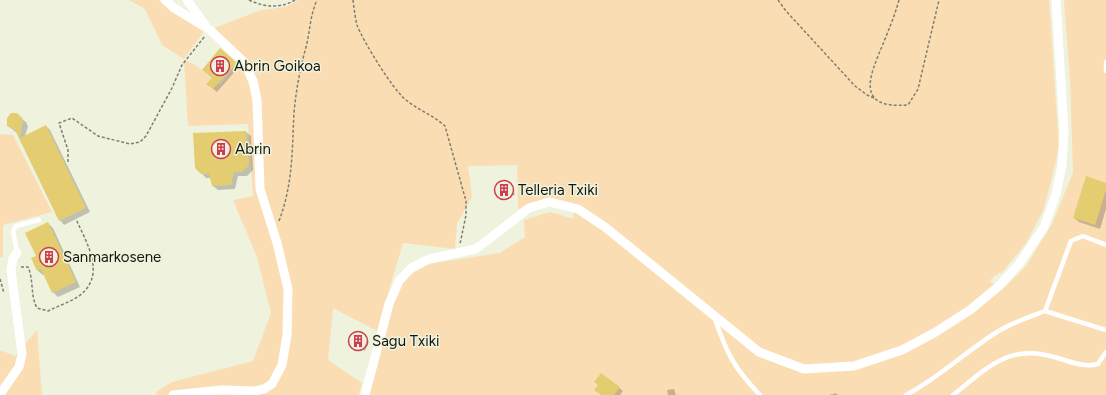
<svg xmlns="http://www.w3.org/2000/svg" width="1106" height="395" viewBox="0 0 1106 395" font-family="Figtree,sans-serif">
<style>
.green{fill:#fbddb4}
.shadow{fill:#0003}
.building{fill:#e4cc70}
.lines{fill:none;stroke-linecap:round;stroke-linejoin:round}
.path{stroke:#7d7f70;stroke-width:1.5;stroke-dasharray:3 2;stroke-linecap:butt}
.lane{stroke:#fff;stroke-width:4.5}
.street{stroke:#fff;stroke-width:9}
.labels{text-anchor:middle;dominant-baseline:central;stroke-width:3;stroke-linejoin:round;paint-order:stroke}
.poi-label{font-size:15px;fill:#16170f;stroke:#eff2dc;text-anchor:start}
</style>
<rect width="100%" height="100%" fill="#eff2dc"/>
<!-- green -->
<path class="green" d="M129,0H159L204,31L184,59L162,45L145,9Z
M298,0H1049L1059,147L1051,182L1043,211L1026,243L1001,274L1000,272L989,281L1003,289L1026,266L1052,224L1073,173L1070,80L1064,0H1106V395H369L395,296L406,278L428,264L500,253L525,237L524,220L550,212L574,219L572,203L549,197L518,209L517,165L468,166L472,197L457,224L455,249L403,243L377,331L333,308L328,360L362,383L359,395H157L156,392L172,382L253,361L271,313L257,257L233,200L253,196L248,124L188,126L184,60L194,64L220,85L242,57L214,28C229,23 244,16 259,11C274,7 284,10 298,0Z
M0,134L13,135L52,212L3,225V257H0Z
M37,330L42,395H0V350L15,356Z"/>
<!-- shadow -->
<path class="shadow" d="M221,50L239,67L217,92L211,87Z
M14,114L26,122L28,127L25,136L46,126L50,130L90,212L64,225L60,220L17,133L8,126L7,121L9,116Z
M246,132L251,136L253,170L247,176H238L235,189L218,190L213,186L211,178H206L196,167Z
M511,184L515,195L500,199L496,188Z
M1106,184V209L1100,229L1079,222L1074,218Z
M48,223L53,228L80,287L58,297L53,292L45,274L43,275L38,271L33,259L37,256Z
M367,340L369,342L365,351L350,344Z
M601,374L623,391L620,395H601L599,386Z
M674,389L676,395H668L667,390Z
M836,393L838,395H829Z"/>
<!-- building -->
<path class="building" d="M220,48L237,63L213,89L206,84L212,78L202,70Z
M11,113H17L23,119L20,138L46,125L86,208L59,221L15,130L7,126V118Z
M246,131L249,165L242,172H234L231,185L212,186L209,174H201L195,168L193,133Z
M1086,176L1106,183V190L1095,225L1073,218Z
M511,183L514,193L497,197L495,187Z
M48,222L76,282L52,293L41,269L37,271L31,258L36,256L25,233Z
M353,334L367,339L363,349L349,344Z
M601,373L620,387L614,395H601L594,390L598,385L594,382Z"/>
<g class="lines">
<!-- path -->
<path class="path" d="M249,0C264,7 280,9 295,0
M353,0C354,8 355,17 357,25C363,41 393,90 406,100C418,110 433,115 445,126L466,201V215L460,244
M778,0L786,11L855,86L867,95L874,98
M899,0C895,15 889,29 883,44C869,77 855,109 908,105L918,89L939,0
M68,162V150L59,123L72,118L98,136L130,144L140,142L146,136L172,88L182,65L205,36
M279,221C293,184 292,151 294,113C296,90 300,69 306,47C310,32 310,15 317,0
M21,267H28C34,280 30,295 37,308L48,311C58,306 70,302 79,296C107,275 87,244 76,219
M0,279L4,293"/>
<!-- lane -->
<path class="lane" d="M1106,62V71
M17,253L13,231L16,226L39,220
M1045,311L1071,241L1083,236L1106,245
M715,319C727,354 734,368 760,395
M906,395C939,378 965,352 997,332C1011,323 1029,317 1045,311L1106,330
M953,395C986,369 1009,343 1054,357C1069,361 1083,368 1098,364L1106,352"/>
<!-- street -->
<path class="street" d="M165,0L174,8L210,30L244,62L253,81L257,100L260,189L277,243L288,289L287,335L282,365L272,384L264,389L255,391L221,390L173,395
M187,0L205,25
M0,394L19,367L22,354L11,270L13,258L17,253
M365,395L389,304L399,281L411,268L429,259L476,249L529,208L549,202L578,209L605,227L759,352L804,369L854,366L902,350L934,333L970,310L999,286L1019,264L1044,227L1056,194L1062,165L1064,132L1056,0"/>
</g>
<!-- icons -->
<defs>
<symbol id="building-ring" viewBox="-11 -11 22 22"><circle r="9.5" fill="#eff2dc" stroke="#cd3d4f" stroke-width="1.5"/><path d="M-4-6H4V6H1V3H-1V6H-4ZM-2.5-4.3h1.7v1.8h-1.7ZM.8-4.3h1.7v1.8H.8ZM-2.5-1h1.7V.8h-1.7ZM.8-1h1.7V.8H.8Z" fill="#cd3d4f"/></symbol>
</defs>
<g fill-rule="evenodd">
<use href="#building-ring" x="209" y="55" width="22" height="22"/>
<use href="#building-ring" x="210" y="138" width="22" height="22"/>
<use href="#building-ring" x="493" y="179" width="22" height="22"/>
<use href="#building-ring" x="38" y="246" width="22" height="22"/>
<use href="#building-ring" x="347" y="330" width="22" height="22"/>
</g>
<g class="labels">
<!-- poi labels -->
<g class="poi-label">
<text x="234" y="66">Abrin Goikoa</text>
<text x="235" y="149">Abrin</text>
<text x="518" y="190">Telleria Txiki</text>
<text x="63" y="257">Sanmarkosene</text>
<text x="372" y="341">Sagu Txiki</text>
</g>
</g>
</svg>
